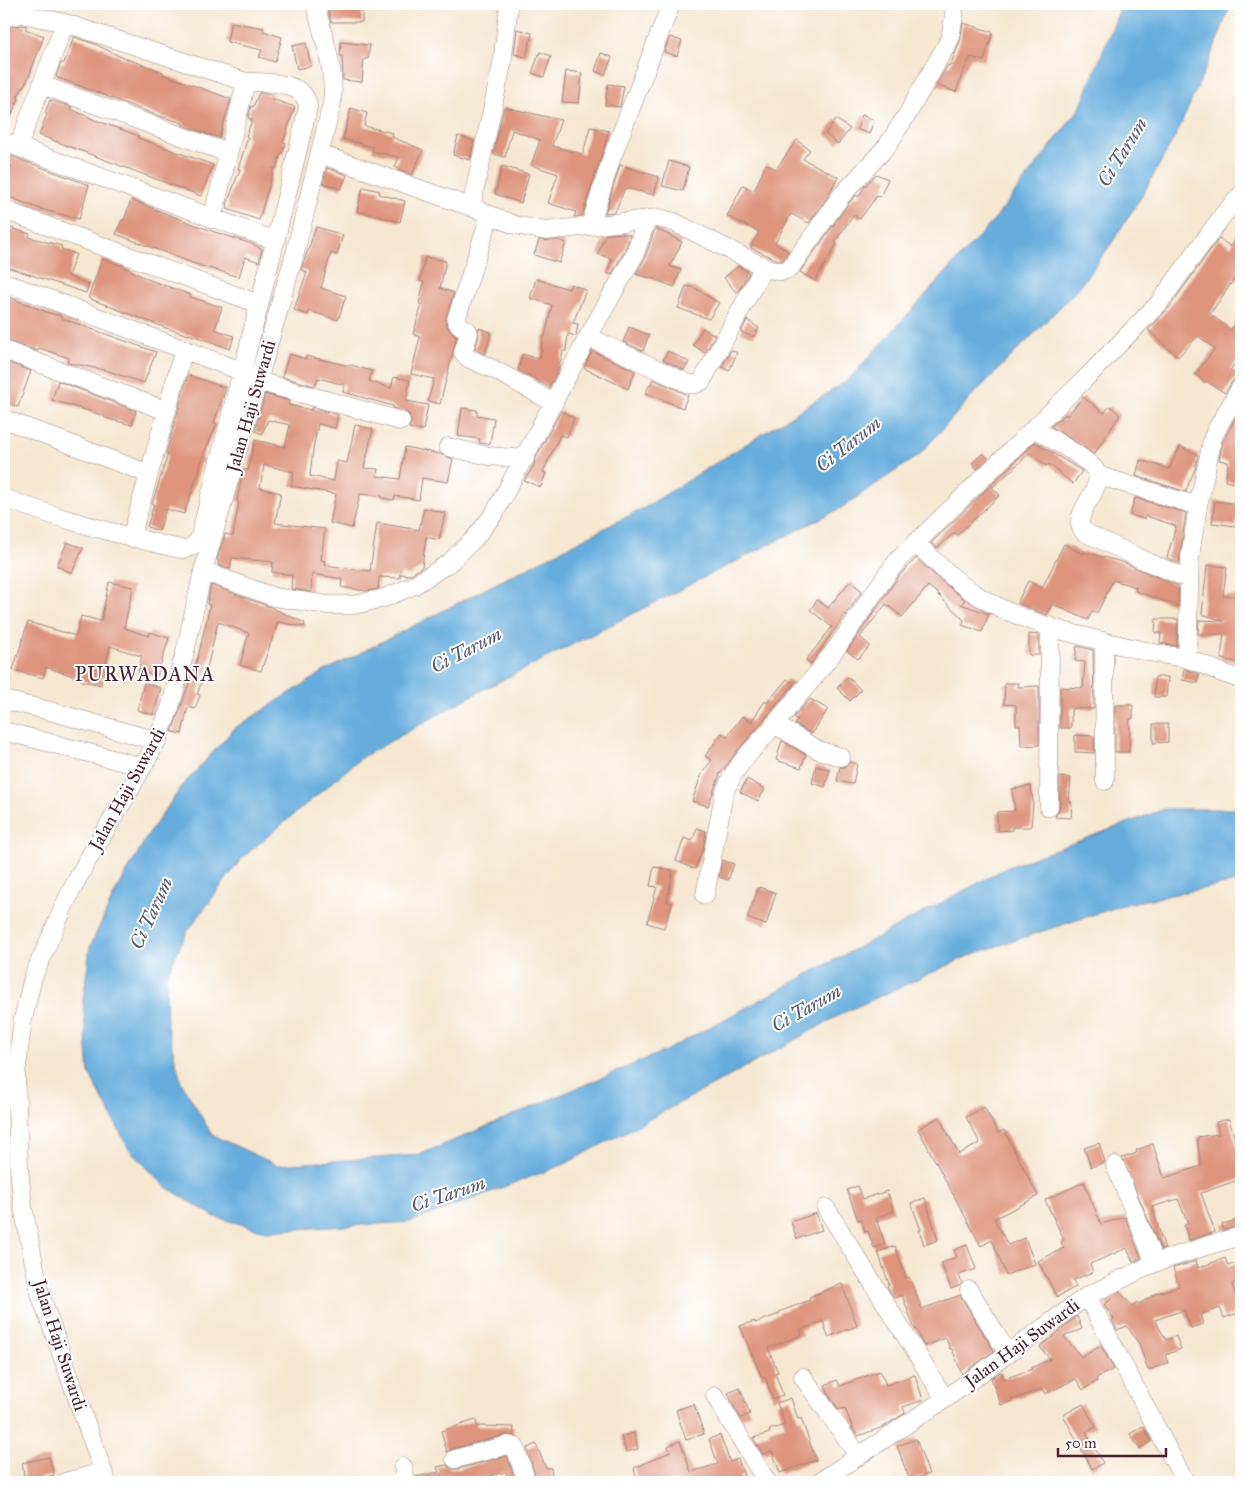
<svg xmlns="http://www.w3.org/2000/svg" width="1245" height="1486" viewBox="0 0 1245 1486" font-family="'IM FELL Great Primer',serif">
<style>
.water{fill:#66addd;stroke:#586684}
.building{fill:#de947d}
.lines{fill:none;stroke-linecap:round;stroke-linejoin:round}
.minor-casing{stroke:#a0837e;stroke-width:19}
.minor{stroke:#fff;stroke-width:18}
.labels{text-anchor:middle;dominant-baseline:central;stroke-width:4;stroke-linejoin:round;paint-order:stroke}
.street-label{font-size:18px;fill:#4a1f2b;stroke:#fff}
.water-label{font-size:19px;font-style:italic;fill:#555872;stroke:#fff}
.quarter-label{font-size:20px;letter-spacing:1px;fill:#4a1f2b;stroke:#fff}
</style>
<rect width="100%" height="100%" fill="#fff"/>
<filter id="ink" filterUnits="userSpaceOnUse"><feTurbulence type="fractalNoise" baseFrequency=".02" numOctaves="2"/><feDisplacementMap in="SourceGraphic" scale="10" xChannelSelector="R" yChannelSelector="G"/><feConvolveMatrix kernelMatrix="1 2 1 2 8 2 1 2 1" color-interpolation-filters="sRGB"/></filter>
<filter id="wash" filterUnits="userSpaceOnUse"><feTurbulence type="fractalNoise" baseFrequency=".0096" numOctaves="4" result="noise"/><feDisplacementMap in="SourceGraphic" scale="20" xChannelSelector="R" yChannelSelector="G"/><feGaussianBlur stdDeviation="1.12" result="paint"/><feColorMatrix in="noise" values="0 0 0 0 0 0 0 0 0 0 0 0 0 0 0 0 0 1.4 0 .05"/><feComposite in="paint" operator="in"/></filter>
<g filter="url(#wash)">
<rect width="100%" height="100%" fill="#f6e7d1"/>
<!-- water -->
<path class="water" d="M1122,4H1231L1211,56L1178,131L1143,194L1111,244L1077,290L974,394L919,455L841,508L471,696L361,758L242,858L187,932L166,976L167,1027L181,1082L212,1135L277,1165L419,1155L667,1050L1006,868L1165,809H1241V881L1126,904L973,954L845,1012L719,1082L565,1164L410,1222L265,1231L215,1217L166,1187L129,1149L89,1073L83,1001L90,947L114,895L148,835L182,786L235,728L323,672L644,508L847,381L994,220L1080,108Z"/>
<g id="blocks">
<!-- building -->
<path class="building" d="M362,4V22H331L327,5Z
M231,22L264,28L263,31L282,37L275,62L259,57L262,50L227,42Z
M963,23L993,32L984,61L971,57L962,74L956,92L936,85L948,65L950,66L960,41Z
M22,25L27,26L25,29L44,36L28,79L17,97L19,98L4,132V35L6,36L10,27Z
M517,29L532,33L526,57L514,54Z
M74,37L95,44L119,56L163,72L162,74L231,99L219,138L183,125V123L156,115L56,77L61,63H64Z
M670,37L682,41L677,56L664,52Z
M341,42L370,45L368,59H364L362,82L343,80L342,56H340Z
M306,43L311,66L297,69L292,46Z
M540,52L551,56L544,77L532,73Z
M601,53L612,57L605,75L595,71Z
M566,71L582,73L579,103L562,102Z
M608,84L624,86L620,107L605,105Z
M259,93L273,95L272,99L295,107L283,142L286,143L282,154L281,153L276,169L274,168L259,220L227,209L228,205L227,204L240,169H238L248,137L246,136L252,120L248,118L251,106L253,107Z
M50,100L72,107L71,109L95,120L139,136L138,138L213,165L201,196L39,135L47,114L45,113Z
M504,107L561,120L552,146L583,154L590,127L609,131L582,216L574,217L576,212L548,203L558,174L531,165L540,140L512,130L505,157L493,154Z
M351,108L367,113L364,126L393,133L392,137L423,150L412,175L395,167L399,157L372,151L373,147L343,139Z
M862,115L874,120L869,134L857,129Z
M836,119L850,129L838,144L825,134Z
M458,136L474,141L470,160L453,155Z
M797,140L810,150L803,159L838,177L828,196L809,223L791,214L775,243L789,252L783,260H778L751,248V245L759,232L727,216L743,185L754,191L766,164L776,169Z
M8,155L89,185L79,219L40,209L4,195V188L12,166L5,163Z
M669,161L689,167L683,191L662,186Z
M620,165L659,177L654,195L625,188L615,212L605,213Z
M502,166L529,174L521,203L495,194Z
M327,168L347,175L341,189L323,183Z
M876,174L888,179L880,197L877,196L860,219L853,215L835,242L837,244L815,281L800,272L849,203L856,195L859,197L864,187Z
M363,187L380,191L379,194L405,201L400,222L357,211Z
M131,200L209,230L252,244L262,249L259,262L245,257L239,277L195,264L116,234L122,220H124Z
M4,226L30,234L29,237L62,246L61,249L76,254L68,276L89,285L86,293L4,266Z
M316,227L343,235L337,255L331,253L321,288L346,296L338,320L309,311L308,315L294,310L307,272L301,270Z
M1241,228V282L1235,278L1210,314L1231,330L1241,314V357L1230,370L1238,376L1232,382L1225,393L1206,381L1205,383L1195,374L1215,349L1198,336L1178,357L1148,330L1168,309L1219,238L1231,247Z
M655,229H657L682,242L670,266L681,270L674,287L654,279L636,274L644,260Z
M622,233L630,235L624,252L611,275L607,273L612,259L598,254L605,235Z
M539,240H559L566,243L559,263L534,255Z
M425,257L446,261L440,288L454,293L446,317V324L450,331L457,336L440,404L428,401L434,379L411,374L420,337L413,334L422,305L419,304L424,282L420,281Z
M102,259L123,266L147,279L191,295L190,297L222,307L215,329L234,336L230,349L189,334V335L166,328L88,298Z
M738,266L749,273L738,292H736L724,278Z
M536,279L569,289L571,284L586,290L573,323L578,324L576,336L568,334L566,351H563L558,370L549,387L518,370L522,354L540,359L543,337H545L552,305L530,298Z
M686,286L695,288L719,303L709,319L678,308Z
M4,295L49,313L61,316V318L156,352L144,383L105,370L69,363L67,362L69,358L39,348L38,351L4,340Z
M747,320L759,328L754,336H750L741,332Z
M629,327L649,335L643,351L623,342Z
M478,328L491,332L485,354L475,349L479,336Z
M703,328L715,335L705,353L693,345Z
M731,350L737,353L729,371L722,367Z
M592,351L635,371L628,389L584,368Z
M668,351L689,362L684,370L663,360Z
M289,354L306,359V356L350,366L351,365L372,371L369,381L391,388L394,377L410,380L406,401L428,405L423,430L409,428L411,423L409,414L393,408V406L343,392L345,385L318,378L315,386L282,377Z
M4,361L31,371L18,407L4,402Z
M188,375L226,388L214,423L217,424L206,449H205L199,471L184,514L166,509L159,531L147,527L154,504H152L168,454H166Z
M653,379L688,395L683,408L645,393Z
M58,381L136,411L132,425L105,418V416L52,400Z
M265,394L289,401L288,405L311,410L312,407L338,415L335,428L318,424L313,449L310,476L334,481L337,461L347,463L355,425L373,429L364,468L378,469L377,476L400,479L405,447L440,454L453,459L448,482L422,478L419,500L395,496L394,500L382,498V496L360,494L352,528L330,523L336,494L291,486L294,472L264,465L260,488L281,493L275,523L325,529L321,560L325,561L324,565L370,571L377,523L419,530L424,508L445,513L439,540L426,537L422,567L410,575L400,574V578L379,577L378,589L366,591L341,587L342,579L312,574L311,592L291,589L292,575L272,572L273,562L232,558L230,569L218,565L219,561L217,560L225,534L233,536L239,502L237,501L243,470H248L255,440L285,447L290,425L268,420L262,434L255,431Z
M1083,397L1104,413L1110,406L1120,415L1094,454L1051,426L1065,414L1067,416Z
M462,408L477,410V415L494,418L490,444L479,443L480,439L458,436Z
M561,411L574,418L567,437L560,435L543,472L546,473L541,487L524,481L534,465L535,459Z
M1235,419L1241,422V472L1239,484L1225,481L1228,462L1219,460L1223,441Z
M1035,442L1082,471L1073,484L1049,464L1046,466L1030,453L993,487L991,485Z
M1180,446L1198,455L1195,469L1186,490L1187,492L1136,476L1140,460L1169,469Z
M983,453L988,458L977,469L972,463Z
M990,486L1000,495L957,535L955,532L937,548L931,543Z
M1135,498L1186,513L1179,563L1167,558L1176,526L1146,516L1144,519L1130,515Z
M1215,501L1239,504L1236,526L1212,523Z
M67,542L83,548L72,573L57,566Z
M1064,544L1083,554L1084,552L1122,562L1178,586V606L1135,591L1136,587L1113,580L1097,613L1092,611L1088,620L1052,604L1047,615L1017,603L1028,581L1042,588Z
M916,558L940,580L965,600L961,604L989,614L982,632L962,625L964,620L938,595L941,596L928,586L902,617L886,604L860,637L870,646L858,659L847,651L899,576Z
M1207,565L1227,567L1223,596H1241V663L1221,659L1224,634H1198L1199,620L1224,621L1202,614Z
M850,581L862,591L811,664L806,660L832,627L810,610L817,600L828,608Z
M109,582L133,587L124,628L149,636L150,632L169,638L157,676L138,671L142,656L110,646L101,685L82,681V679L46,667L43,678L13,670L28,622L76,636L81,616L101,621Z
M211,585L270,607L305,623L304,627L278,622L261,671L240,665L249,633L218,622L207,668L197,694L200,695L195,709L188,707L182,734L172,732L198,657L210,605L207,604Z
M1156,619H1178L1177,646L1160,643L1161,633H1155Z
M1029,634L1039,635V655H1029Z
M1077,646L1093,650L1094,709L1073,708L1071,710V728H1060V687L1083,688L1085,662L1075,661Z
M1184,669L1199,674L1198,683L1182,680Z
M848,677L861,690L850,701L837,688Z
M1155,677H1168L1166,697H1154Z
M787,679L794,684L738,750L720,774L708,806L692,801L702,773L712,760L705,756L722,733L727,737L742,716L751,722L765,701L767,703Z
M144,683L161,688L153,715L137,710Z
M1005,683H1019L1018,687L1039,686V745L1021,746L1020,725H1016V705L1004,704Z
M810,699L828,709L812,734L795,724L798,720L794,717Z
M1115,705H1133V719H1130L1129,752H1115Z
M1153,724H1168V742L1153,743Z
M1075,735L1094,736V753L1075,752Z
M782,741L806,755L801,768L776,760Z
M850,762L857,764L853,784L837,781L840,767H844Z
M816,766L830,770L825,787L812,783Z
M1060,777L1071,778L1069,802H1072L1071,818L1055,817L1060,807Z
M747,779L765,789L758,801L740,792Z
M1031,786L1033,802L1031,827H1012V830L998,831L997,812L1015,811L1012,789Z
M697,828L706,831L703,849L695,869L676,861L684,838L692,841Z
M722,860L734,864L728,880L719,877Z
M654,867L673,870L667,901L672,903L664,928L647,923L657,887L650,886Z
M759,887L776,893L766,925L747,918Z
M984,1107L998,1133L1004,1130L1038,1196L994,1219L1008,1245L1025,1238L1035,1264L1006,1275L992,1240L981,1246L918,1129L939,1117L959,1154L980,1143L966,1117Z
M1229,1119L1237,1147L1241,1145V1179L1201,1193L1215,1232L1189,1240L1184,1225L1188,1224L1178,1199L1152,1207L1165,1249L1161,1250L1122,1158L1137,1153L1136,1150L1153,1144L1164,1178L1201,1166L1197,1137L1219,1134L1216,1122Z
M1099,1143L1105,1162L1091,1167L1084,1148Z
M1084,1182L1101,1224L1125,1217L1141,1258L1133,1262L1127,1248L1090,1264L1093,1272L1073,1280L1076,1287L1057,1297L1038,1261L1064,1248L1061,1242L1064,1240L1045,1200Z
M858,1186L863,1199L887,1191L894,1211L876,1218L885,1244L874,1248L868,1231L865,1232L861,1219L858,1220L847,1190Z
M925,1198L938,1240L924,1245L919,1230H921L911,1203Z
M816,1213L822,1230L797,1239L791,1222Z
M1241,1219V1226L1223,1230L1222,1224Z
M967,1245L976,1269L959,1275L962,1283L959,1286L951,1289L941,1263L957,1257L954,1250Z
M895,1246L906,1278L909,1277L922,1309L960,1295L994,1351L962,1374L952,1349H950L946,1338L924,1346L916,1329L915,1330L902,1295L894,1298L887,1286L889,1284L878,1252Z
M1225,1258L1228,1266L1241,1261V1280L1232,1284L1241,1312L1224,1318L1220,1308L1200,1315L1203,1324L1191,1328L1184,1310L1155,1320L1166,1340L1176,1336L1181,1349L1165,1355L1168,1363L1148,1370L1139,1344L1127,1326L1117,1330L1112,1320L1114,1319L1104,1305L1120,1292L1132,1306L1137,1302L1139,1304L1155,1294L1179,1286L1173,1268L1196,1261L1198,1268Z
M842,1284L857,1326L828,1337L823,1321L800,1330L802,1335L768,1348L778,1372L775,1373L783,1395L773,1399L765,1377L762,1378L740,1326L755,1321V1323L779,1314V1312L810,1300L809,1297Z
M1077,1316L1082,1329L1064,1336L1081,1357L1101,1346L1114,1369L1096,1378L1097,1381L1083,1390L1076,1379L1045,1394L1042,1389L1011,1400L1012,1401L1001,1405L991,1378L1001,1372L1004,1379L1032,1369L1031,1368L1050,1359L1040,1347Z
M880,1371L886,1385L915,1375L923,1400L903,1407L905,1413L883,1427L858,1436L853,1429L845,1408L839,1410L828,1394L825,1385L837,1380L840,1386Z
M740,1388L750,1414L741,1418L732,1403L728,1393Z
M791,1398L798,1419L801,1418L816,1460L780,1473L772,1451L763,1454L753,1438L770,1433L769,1430L785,1425L777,1403Z
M694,1404L704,1434L686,1440L676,1410Z
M1083,1404L1096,1427L1086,1432L1103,1463L1092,1469L1063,1415Z
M476,1420L477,1426L514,1427L513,1436L505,1435L452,1449L447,1452L441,1431Z
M1143,1426L1151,1441L1140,1449L1130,1434Z
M634,1433L638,1449L626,1452L621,1436Z
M720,1435L730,1462L738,1459L744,1475L740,1477L742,1482H637L634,1468L670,1452L668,1446L680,1441L691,1472L718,1464L709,1439Z
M916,1439L929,1474L910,1481L897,1446Z
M536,1444L546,1468H551L553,1482H537L527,1448Z
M507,1456L516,1482H508L506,1472L462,1482H416V1477L439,1472L437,1467L446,1465L452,1469H458Z
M49,1457L54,1475L25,1482L22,1463Z"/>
</g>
</g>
<g filter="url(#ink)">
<use href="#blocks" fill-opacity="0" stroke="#a0837e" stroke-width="1"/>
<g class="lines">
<defs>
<path id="minor" d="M4,17L22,14L65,23L246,82C266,82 306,81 308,107C274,252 235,396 199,540C193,546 188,550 180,549C121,535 61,520 4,498
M42,85L228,153
M4,142L276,241
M18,147L65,23
M320,154L471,207L515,225L546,231L658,218L674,222L764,267C773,270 781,274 790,268L841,196L887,146L908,113L950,39L954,15L953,4
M471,207L502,64L509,4
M4,210L259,304
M490,215L456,320C458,327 466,327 469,333L463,352L468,358L495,370L554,403
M212,219L246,82
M590,226L612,157L671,4
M4,282L241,371
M588,337L689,384H696L702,381L764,267
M4,350L167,411
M257,381L401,421
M4,419L149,474
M1035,429C1049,438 1088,458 1096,471C1106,489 1068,515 1084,532L1150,563L1189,579
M448,447L489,456L525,459
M1097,475L1198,506
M131,538L184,349
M916,543C936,562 956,583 980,597C1031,627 1093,639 1150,652C1163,655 1176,656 1188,659C1206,664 1222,675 1241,679
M203,571L274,597L328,605H354L384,598L413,586L449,563L474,539L494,514L588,337L634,256L647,219
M1104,641L1105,781
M1187,659L1190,556L1198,506L1213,437L1220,423L1241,387
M4,700L46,710L157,741
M774,724L818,750L841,757
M4,731L143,767
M1049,807L1050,626
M705,895L724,794C734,765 756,747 775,724C795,699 817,675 835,650C857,620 875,588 899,559L1084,380L1159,303L1223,215L1241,195
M1115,1165L1155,1263
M826,1208L945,1399
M969,1290L1008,1354
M1087,1296L1185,1482
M803,1377L858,1455
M715,1396L767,1482
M455,1459L508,1445L515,1447L527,1482
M403,1467L406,1482
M65,1482L103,1472
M107,1482L40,1294L23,1207L19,1168L16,1074L23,1019L33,977L70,893L87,861L131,788L157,741L170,708L185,652L203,571L295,253L332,103C336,70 323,36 315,4
M819,1482L945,1399L1087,1296L1155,1263L1206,1246L1241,1236"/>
</defs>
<!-- minor casing -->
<use href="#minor" class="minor-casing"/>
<!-- minor -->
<use href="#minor" class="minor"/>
</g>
</g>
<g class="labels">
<!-- street labels -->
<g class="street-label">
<text transform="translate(251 406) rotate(-74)">Jalan Haji Suwardi</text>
<text transform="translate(127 789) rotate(-61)">Jalan Haji Suwardi</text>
<text transform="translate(1022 1343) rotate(-36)">Jalan Haji Suwardi</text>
<text transform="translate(60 1345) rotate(72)">Jalan Haji Suwardi</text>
</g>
<!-- water labels -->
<g class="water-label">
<text transform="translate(1122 152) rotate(-58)">Ci Tarum</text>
<text transform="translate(848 444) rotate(-38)">Ci Tarum</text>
<text transform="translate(466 650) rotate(-27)">Ci Tarum</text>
<text transform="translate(151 913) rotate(-65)">Ci Tarum</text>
<text transform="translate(806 1008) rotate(-29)">Ci Tarum</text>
<text transform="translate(448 1194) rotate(-18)">Ci Tarum</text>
</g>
<!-- quarter labels -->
<g class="quarter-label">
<text x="145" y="674">PURWADANA</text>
</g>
</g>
<!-- margin -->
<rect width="1245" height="1486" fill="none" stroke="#fff" stroke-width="20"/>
<!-- scale -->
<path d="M1058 1448v8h108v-8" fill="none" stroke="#4a1f2b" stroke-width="2.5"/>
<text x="1065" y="1448" font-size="15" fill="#4a1f2b" stroke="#ffffff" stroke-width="4" paint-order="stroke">50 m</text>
</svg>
